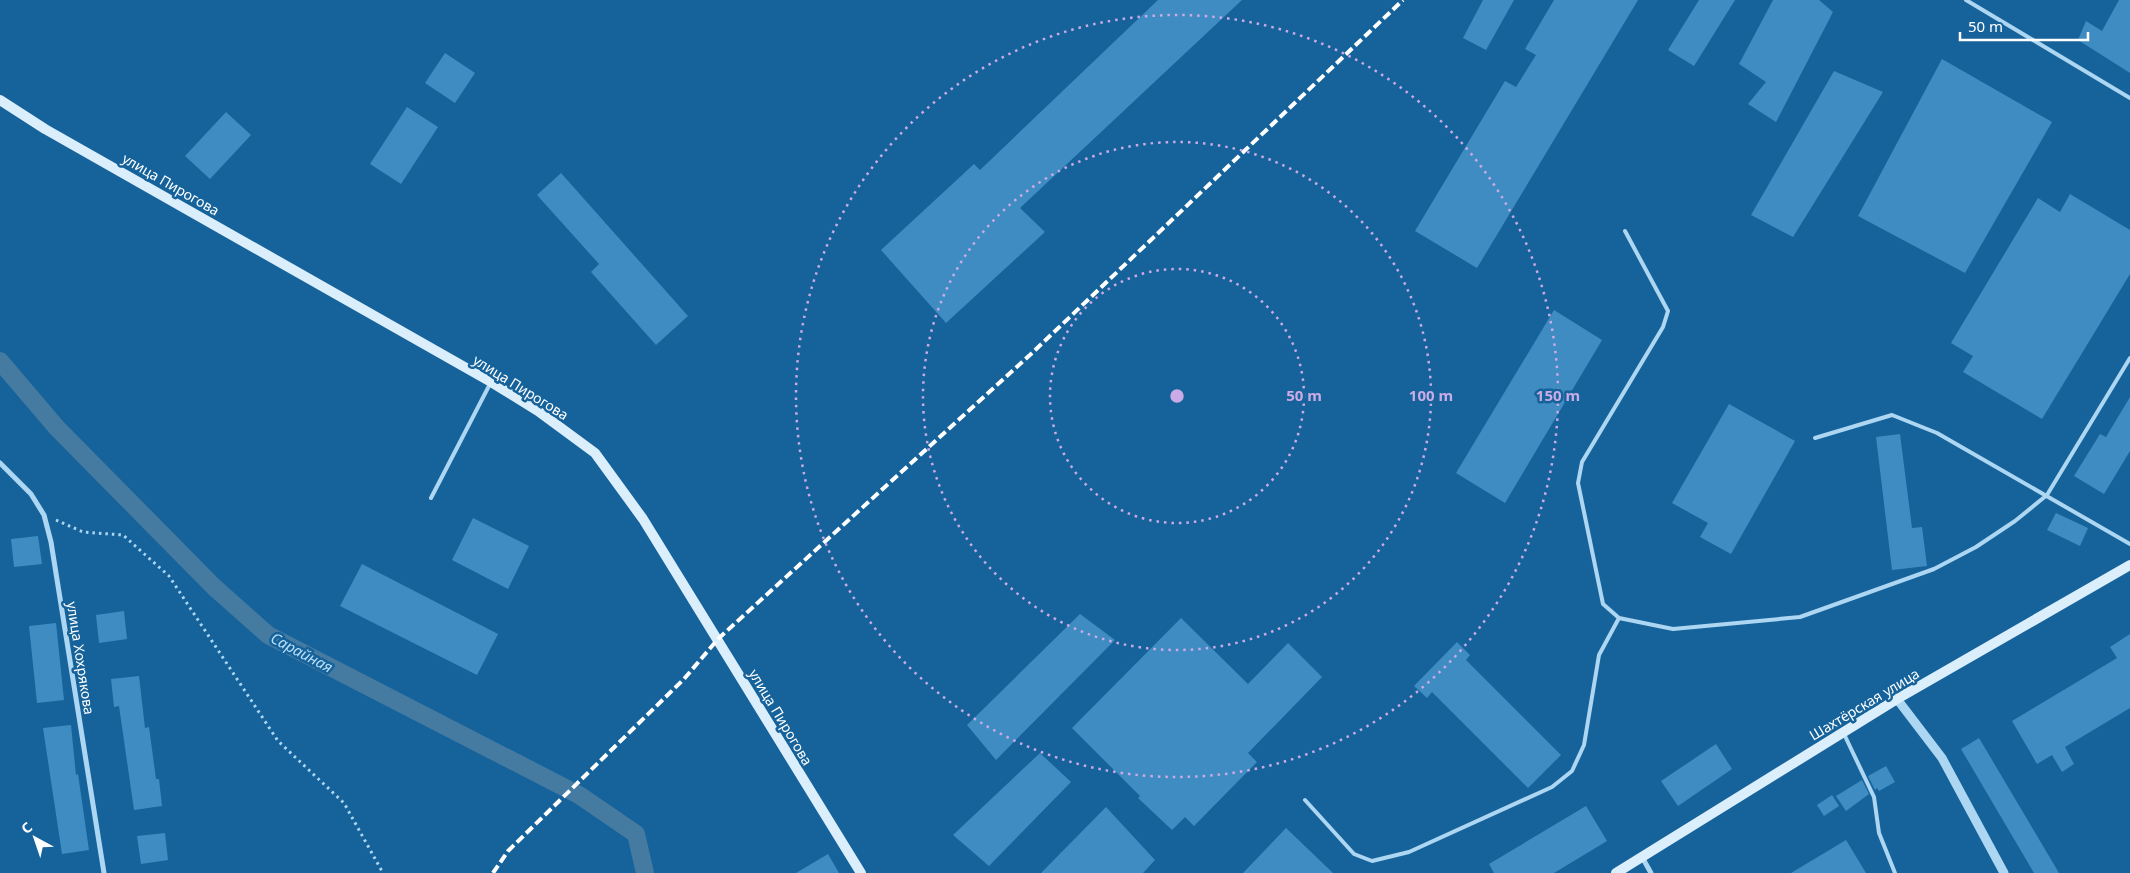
<svg xmlns="http://www.w3.org/2000/svg" width="2130" height="873" viewBox="0 0 2130 873" font-family="'Noto Sans',sans-serif">
<style>
.lines{fill:none;stroke-linecap:round;stroke-linejoin:round}
.canal{stroke:#457aa1;stroke-width:18}
.building{fill:#3f8cc2}
.path{stroke:#acd6f2;stroke-width:3;stroke-dasharray:2.5 4;stroke-linecap:butt}
.service{stroke:#acd6f2;stroke-width:4}
.minor{stroke:#acd6f2;stroke-width:5}
.tertiary{stroke:#acd6f2;stroke-width:9}
.secondary{stroke:#dbeefc;stroke-width:10}
.rail{stroke:#fff;stroke-width:4;stroke-dasharray:9 4;stroke-linecap:butt}
.ring{fill:none;stroke:#caabe5;stroke-width:2.5;stroke-dasharray:2.5 5}
.labels{text-anchor:middle;dominant-baseline:central;stroke-width:5;stroke-linejoin:round;paint-order:stroke}
.street-label{font-size:14px;fill:#fff;stroke:#16639b}
.water-label{font-size:15px;font-style:italic;fill:#b9dff9;stroke:#16639b}
.centre{fill:#caabe5;stroke:#16639b;stroke-width:2.5}
.ring-label{font-size:15px;text-anchor:middle;font-weight:bold;fill:#caabe5;stroke:#16639b;stroke-width:5;stroke-linejoin:round;paint-order:stroke}
</style>
<rect width="100%" height="100%" fill="#16639b"/>
<g class="lines">
<!-- canal -->
<path class="canal" d="M0,361L57,428L214,587L268,635L579,795L636,834L645,873"/>
</g>
<!-- building -->
<path class="building" d="M1158,0H1242L1020,208L1045,232L946,323L881,250L974,164L980,170Z
M1483,0H1514L1486,50L1463,38Z
M1554,0H1638L1477,268L1415,231L1505,81L1516,87L1536,55L1525,49Z
M1699,0H1735L1694,66L1668,50Z
M1773,0H1819L1833,12L1776,122L1748,104L1766,82L1739,64Z
M2119,0H2130V73L2078,40L2086,21L2102,31Z
M445,53L475,73L455,103L425,83Z
M1942,59L2052,122L1965,273L1858,216Z
M1834,71L1883,92L1793,237L1751,215Z
M407,107L438,127L401,184L370,164Z
M226,112L251,135L210,179L185,156Z
M561,173L688,316L656,345L591,272L599,264L537,195Z
M2070,194L2130,230V274L2042,419L1963,372L1973,356L1951,343L2038,198L2060,212Z
M1554,310L1602,340L1505,503L1456,473Z
M2130,397V451L2104,494L2074,476L2100,434L2106,437Z
M1729,404L1795,441L1731,554L1700,537L1708,523L1672,503Z
M1900,434L1912,528L1922,527L1927,566L1892,570L1876,437Z
M2056,513L2088,528L2080,546L2047,530Z
M473,518L529,546L508,589L452,560Z
M38,536L42,564L14,567L11,539Z
M362,564L498,634L477,675L340,606Z
M124,611L127,639L99,643L96,615Z
M1080,614L1115,640L996,760L967,725Z
M1181,618L1248,684L1288,643L1322,677L1248,753L1257,762L1194,826L1185,817L1172,830L1138,798L1140,796L1072,728Z
M56,623L64,700L37,703L29,626Z
M2130,634V708L2065,747L2074,764L2062,772L2052,755L2037,764L2012,721L2117,658L2110,647Z
M1457,642L1470,655L1466,660L1561,755L1528,788L1432,692L1427,698L1414,686Z
M139,676L145,728L149,727L156,779H159L162,806L134,810L119,706L114,707L111,679Z
M71,725L76,775L78,774L89,850L62,854L43,728Z
M1979,738L2059,873H2034L1961,749Z
M1716,744L1732,769L1678,806L1661,781Z
M1040,753L1071,782L989,866L953,835Z
M1886,766L1895,782L1879,791L1877,788L1875,790L1868,776Z
M1862,780L1869,794L1846,811L1836,796Z
M1832,795L1839,806L1824,816L1817,805Z
M1586,806L1607,841L1554,873H1494L1489,864Z
M1106,807L1155,860L1143,873H1041Z
M1286,828L1333,873H1243Z
M165,833L168,860L141,864L137,836Z
M1846,840L1866,873H1791Z
M828,854L839,873H796Z"/>
<g class="lines">
<!-- path -->
<path class="path" d="M56,520L83,532L123,535L169,576L278,741L344,803L383,873"/>
<!-- service -->
<path class="service" d="M1966,0L2130,98
M1625,231L1668,311L1663,327L1582,462L1578,483L1603,604L1619,618L1673,629L1800,617L1934,569L1976,547L2015,521L2047,495L2130,358
M1815,438L1892,415L1937,433L2130,544
M431,498L491,382
M1844,734L1874,797L1879,833L1895,873
M1305,800L1354,854L1372,861L1409,852L1552,787L1572,771L1584,745L1599,655L1619,618"/>
<!-- minor -->
<path class="minor" d="M0,463L31,494L44,515L51,542L104,873
M1642,857L1651,873"/>
<!-- tertiary -->
<path class="tertiary" d="M1897,699L1942,758L2004,873"/>
<!-- secondary -->
<path class="secondary" d="M0,100L45,129L491,382L538,411L595,453L643,519L861,873
M1616,873L1897,699L2130,565"/>
<!-- rail -->
<path class="rail" d="M493,873L508,851L684,679L718,639L1031,354L1403,0"/>
</g>
<!-- distance rings -->
<g class="ring">
<circle cx="1177" cy="396" r="127"/>
<circle cx="1177" cy="396" r="254"/>
<circle cx="1177" cy="396" r="381"/>
</g>
<g class="labels">
<!-- street labels -->
<g class="street-label">
<text transform="translate(171 184) rotate(30)">улица Пирогова</text>
<text transform="translate(521 387) rotate(32)">улица Пирогова</text>
<text transform="translate(81 658) rotate(81)">улица Хохрякова</text>
<text transform="translate(1864 704) rotate(-31)">Шахтёрская улица</text>
<text transform="translate(781 717) rotate(59)">улица Пирогова</text>
</g>
<!-- water labels -->
<g class="water-label">
<text transform="translate(302 652) rotate(28)">Сарайная</text>
</g>
</g>
<circle cx="1177" cy="396" r="8" class="centre"/>
<g class="ring-label">
<text x="1304" y="401">50 m</text>
<text x="1431" y="401">100 m</text>
<text x="1558" y="401">150 m</text>
</g>
<!-- north arrow -->
<g transform="translate(35 838) rotate(320)" stroke="#16639b" stroke-width="4" paint-order="stroke">
<path d="M0-4L9 19L0 12L-9 19Z" fill="#ffffff"/>
<text y="-8" font-size="14" font-weight="bold" text-anchor="middle" fill="#ffffff">С</text>
</g>
<!-- scale -->
<path d="M1960 32v8h128v-8" fill="none" stroke="#ffffff" stroke-width="2.5"/>
<text x="1968" y="32" font-size="15" fill="#ffffff" stroke="#16639b" stroke-width="4" paint-order="stroke">50 m</text>
</svg>
